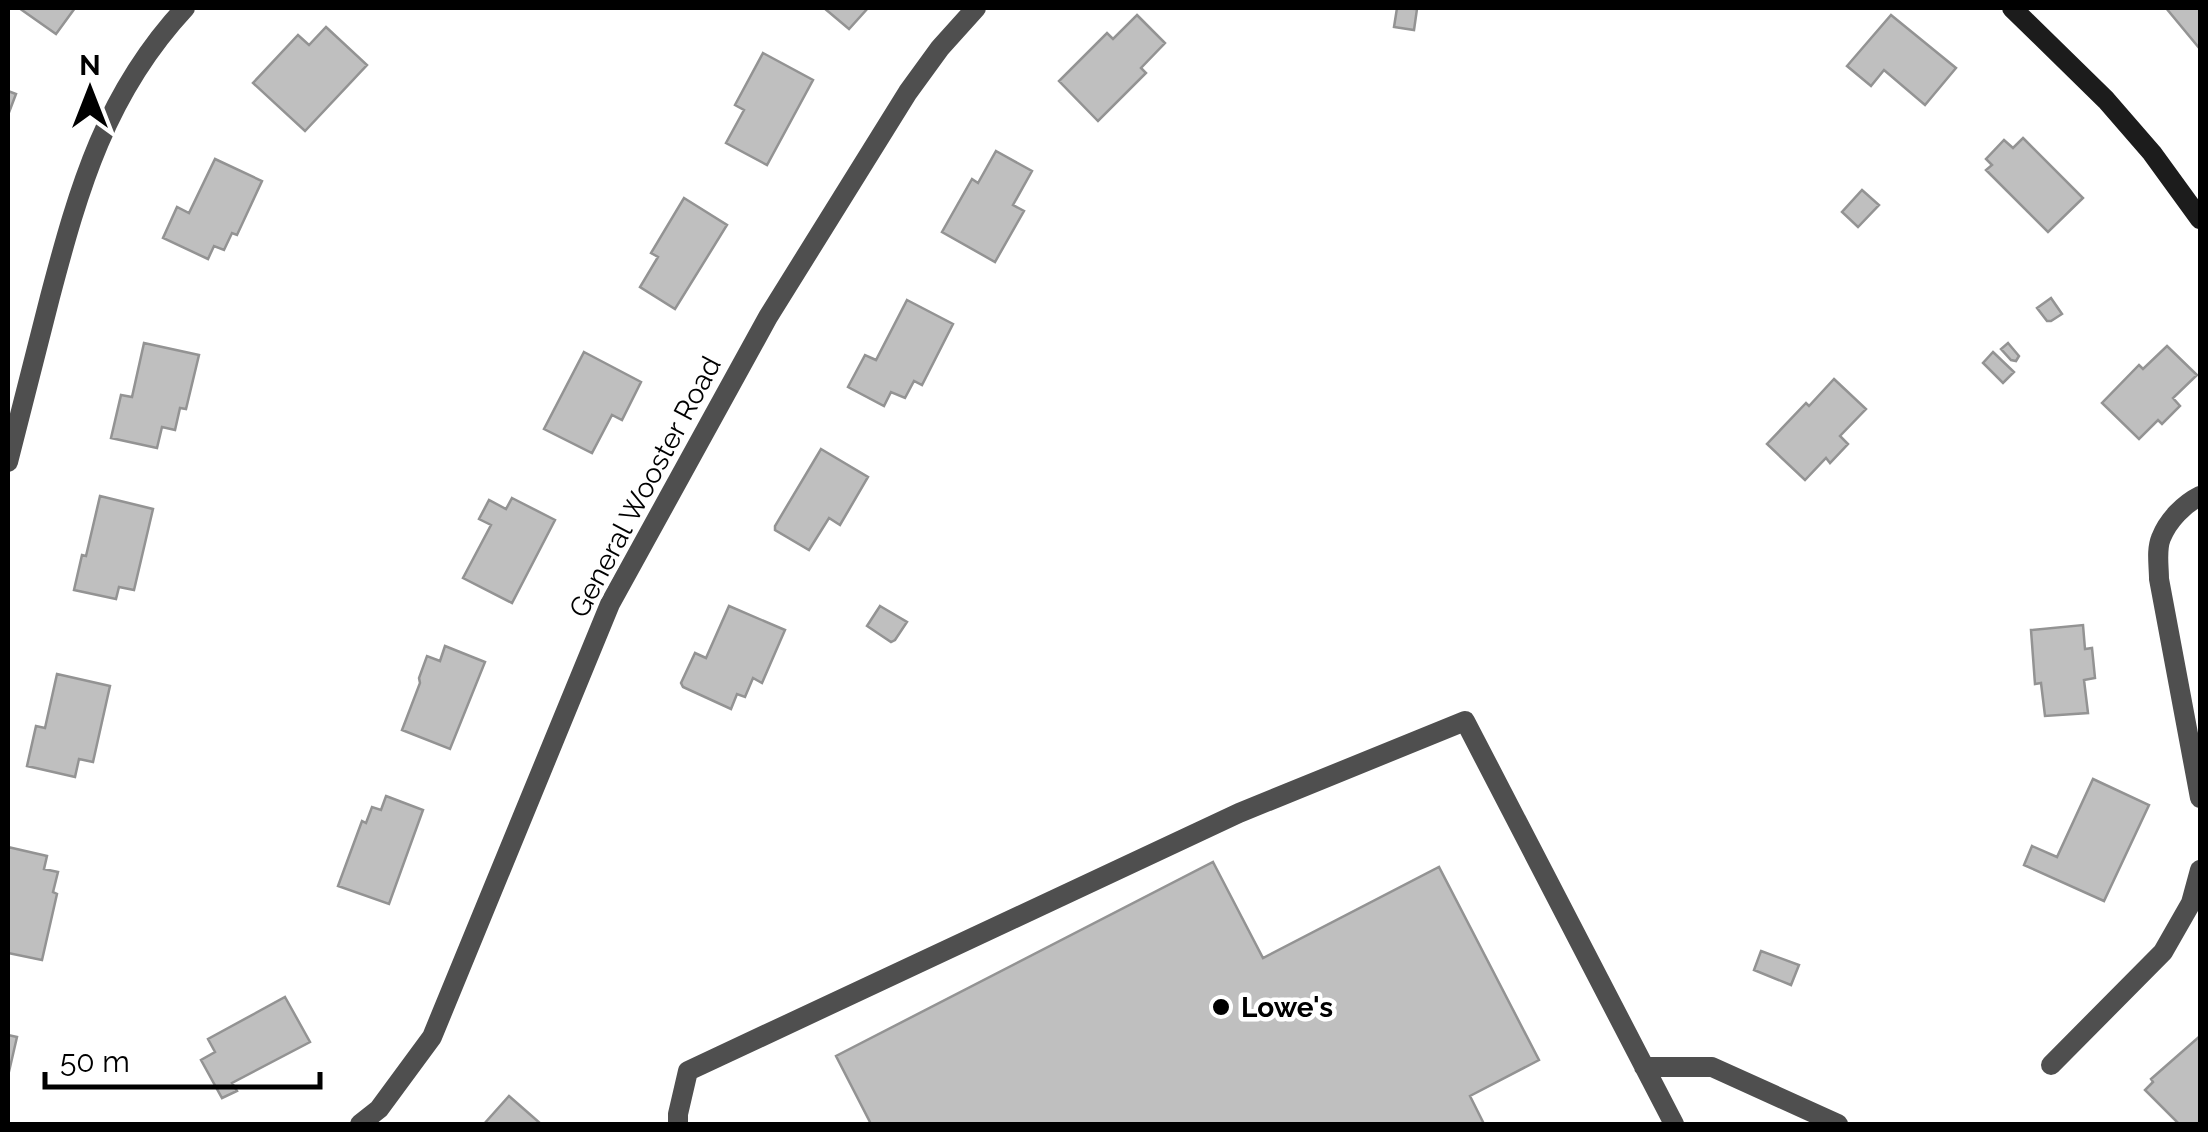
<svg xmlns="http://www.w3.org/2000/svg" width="2208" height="1132" viewBox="0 0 2208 1132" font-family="Raleway,sans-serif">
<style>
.building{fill:#bfbfbf;stroke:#939393;stroke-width:2.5}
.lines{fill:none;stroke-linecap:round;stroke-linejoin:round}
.lane{stroke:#4f4f4f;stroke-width:20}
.street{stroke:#4f4f4f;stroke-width:20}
.secondary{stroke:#1c1c1c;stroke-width:20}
.poi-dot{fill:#000;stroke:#fff;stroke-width:4}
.labels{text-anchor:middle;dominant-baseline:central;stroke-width:9;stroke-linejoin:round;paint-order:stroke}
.street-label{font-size:28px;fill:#000;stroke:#fff}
.poi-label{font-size:28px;font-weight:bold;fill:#000;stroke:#fff;text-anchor:start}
</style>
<rect width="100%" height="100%" fill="#fff"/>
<!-- building -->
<path class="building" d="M19,8H75L56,34Z
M824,8H868L849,29Z
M1397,8L1417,9L1414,30L1394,27Z
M2166,8H2200V49Z
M1137,15L1165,43L1141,68L1146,73L1098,121L1059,81L1107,33L1113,39Z
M1891,15L1956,68L1925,105L1884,70L1871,86L1847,66Z
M326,27L367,65L305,131L253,83L298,35L309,45Z
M763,53L813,80L767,165L726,143L744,110L735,105Z
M8,91L16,94L8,115Z
M2023,138L2083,198L2048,232L1986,170L1992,165L1986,159L2004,140L2013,148Z
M996,151L1032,171L1013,205L1024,211L995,262L942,232L972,179L978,183Z
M215,159L262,181L237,235L232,233L224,250L214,246L208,259L163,238L177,207L189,213Z
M1862,190L1879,205L1858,227L1842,212Z
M684,198L727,225L675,309L640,287L658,257L651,253Z
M2051,298L2062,314L2051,321H2047L2037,308Z
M907,300L953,324L922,385L914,381L905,398L891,392L884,406L848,387L865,355L876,360Z
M144,343L199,355L186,409L180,408L175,430L162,427L157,448L111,438L121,395L132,397Z
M2008,343L2019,356L2016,361L2011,360L2001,349Z
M2167,346L2197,375L2173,398L2180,406L2162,424L2158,420L2139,439L2102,403L2139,365L2143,369Z
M584,352L641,382L622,420L612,415L592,453L544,429Z
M1993,352L2014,372L2003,383L1983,363Z
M1834,379L1866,409L1840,436L1848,444L1830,463L1826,458L1805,480L1767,444L1806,403L1809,406Z
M821,449L868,477L840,525L829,518L809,550L775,530V526Z
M100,496L153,509L134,590L119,587L116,599L74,590L82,555L86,556Z
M512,498L555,520L512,603L463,578L491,525L479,519L489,500L506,509Z
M729,606L785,630L762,683L753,678L745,697L737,694L731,709L683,687L681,683L695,653L706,658Z
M880,606L907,622L895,640L891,642L867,626Z
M2083,625L2085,649L2092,648L2095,678L2084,680L2088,713L2045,716L2041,683L2035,684L2031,630Z
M445,646L485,662L450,749L402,730L420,683L419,678L427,656L440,661Z
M57,674L110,686L93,762L79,759L75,777L27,766L36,726L45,728Z
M2093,779L2149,805L2104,901L2024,865L2032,846L2057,857Z
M386,796L423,810L389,904L338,886L362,821L366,823L372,807L381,810Z
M8,847L47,856L44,869L58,872L53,892L57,894L42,960L8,953Z
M1213,862L1263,958L1439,867L1539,1060L1470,1096L1484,1124H871L836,1056Z
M1761,951L1799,965L1791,985L1754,970Z
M285,997L310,1042L232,1083L237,1091L222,1098L201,1060L215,1052L208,1039Z
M8,1035L17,1037L8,1076Z
M2200,1036V1124H2179L2145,1090L2153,1082L2151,1079Z
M509,1096L541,1124H484Z"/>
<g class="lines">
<!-- lane -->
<path class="lane" d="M1644,1067H1712L1838,1124
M678,1124V1114L688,1071L1239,813L1465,721L1674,1124"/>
<!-- street -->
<path class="street" d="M8,462C22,407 36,352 50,297C79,187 106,93 185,8
M2200,496C2184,504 2168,520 2161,538C2156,550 2159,566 2159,579L2200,798
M2051,1065L2163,952L2191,903L2200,870
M360,1124L379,1109L432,1037L610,604L768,317L908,92L940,48L976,8"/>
<!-- secondary -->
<path class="secondary" d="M2012,8L2106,100L2152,153L2200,219"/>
</g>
<!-- markers -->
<circle class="poi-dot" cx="1221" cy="1007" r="10"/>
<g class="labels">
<!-- street labels -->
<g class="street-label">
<text transform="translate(645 487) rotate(-62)">General Wooster Road</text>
</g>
<!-- poi labels -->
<g class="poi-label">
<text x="1241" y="1007">Lowe's</text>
</g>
</g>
<!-- border -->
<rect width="2208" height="1132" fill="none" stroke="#000000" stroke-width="20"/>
<!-- north arrow -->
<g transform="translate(90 90)" stroke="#ffffff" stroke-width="8" paint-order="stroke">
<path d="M0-8L18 38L0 25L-18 38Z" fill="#000000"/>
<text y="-15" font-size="28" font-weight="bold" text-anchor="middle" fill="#000000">N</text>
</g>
<!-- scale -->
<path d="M45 1072v15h275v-15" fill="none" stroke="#000000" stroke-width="5"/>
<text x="60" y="1072" font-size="30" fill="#000000" stroke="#ffffff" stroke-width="8" paint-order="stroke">50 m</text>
</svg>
